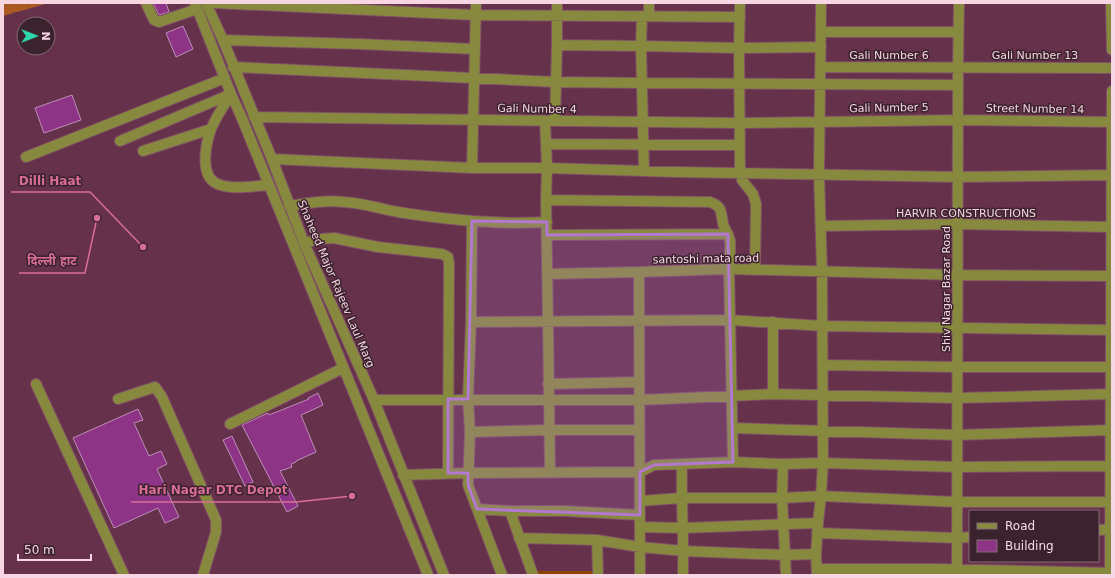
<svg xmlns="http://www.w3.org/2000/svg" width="1115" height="578" viewBox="0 0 1115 578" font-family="'DejaVu Sans','Noto Sans Devanagari',sans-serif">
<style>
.forest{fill:url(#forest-crowns)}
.park{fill:#904201}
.building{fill:#8d3487;stroke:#bf8eb9}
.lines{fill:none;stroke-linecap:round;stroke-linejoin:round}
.minor-casing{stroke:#804f66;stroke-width:12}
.minor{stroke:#87893f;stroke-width:10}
.marked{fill:#b378cf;fill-opacity:0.2;stroke:#b378cf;stroke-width:3;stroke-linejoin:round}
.labels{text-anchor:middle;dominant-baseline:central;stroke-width:3;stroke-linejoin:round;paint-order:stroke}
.street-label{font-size:11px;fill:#f7d5e3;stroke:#3b232e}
.leader{fill:none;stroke:#da6d98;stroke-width:1.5}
.callout-dot{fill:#da6d98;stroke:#3b232e;stroke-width:1.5}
.callout-label{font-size:12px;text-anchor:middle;font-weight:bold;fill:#da6d98;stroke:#3b232e;stroke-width:3;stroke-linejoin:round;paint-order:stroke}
</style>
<defs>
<pattern id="forest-crowns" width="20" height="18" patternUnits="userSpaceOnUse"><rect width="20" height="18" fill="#ac5a24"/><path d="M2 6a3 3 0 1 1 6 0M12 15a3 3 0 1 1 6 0" fill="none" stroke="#804e32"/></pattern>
</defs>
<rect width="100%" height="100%" fill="#66314b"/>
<!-- forest -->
<path class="forest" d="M3,3H49L3,16Z"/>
<!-- park -->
<path class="park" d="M533,571H592V575H535Z"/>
<!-- building -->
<path class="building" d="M153,3H166L169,12L159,15Z
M183,26L193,49L176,57L166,33Z
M72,95L81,120L44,133L35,108Z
M318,393L323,405L301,415L316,452L296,461V462L291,464L292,467L280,471L298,506L287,512L242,425L268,413L269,415L309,399L308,398Z
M138,409L143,420L134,423L149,456L161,451L167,464L157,469L179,517L165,523L158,508L114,528L73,438Z
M232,436L253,482L245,486L223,440Z"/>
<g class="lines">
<defs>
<path id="minor" d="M146,3L154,20L159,22L197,9
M195,3L231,94L241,116L428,575
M206,3L223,40L272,159L304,243L374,400L444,575
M214,3L475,15L740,17
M649,3V16
M740,3L739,48L821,47
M1111,3L1112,50
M821,32H958
M223,40L360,44L474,49
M557,45V3
M233,67L556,82L557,45L641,46L642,16
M820,67L1112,68
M254,117L740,123L958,120L1112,122
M545,121L547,168L546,200L548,321L550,472
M555,121L556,82L642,83L958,85
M120,141L231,94C224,105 216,117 211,129C206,143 200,172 214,182C227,191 254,186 269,185
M546,144L740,145
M143,151L211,129
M26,157L225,78
M272,159L472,168H547L677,172L958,177L1112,175
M472,168L476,3
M644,171L641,46L739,48L740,173L742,180L753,194L756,204L755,270
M546,200L710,202C722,206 721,212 723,224C725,230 729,235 730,241C731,250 729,260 729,269L733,462L783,464L823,463L957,467L1112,466
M289,206C308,203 325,200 344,202C364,203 384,210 404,213C451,220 499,225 547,222
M472,221L471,322L468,399L470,432L468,485L502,575
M821,226L958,224L1112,227
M547,235L728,234
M304,243L321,239L334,238L378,247L442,254L448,257L449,264L448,473
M547,274L639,272
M471,322L730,320L823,326L1112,330
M773,322V394
M823,365L957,367H1112
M36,384L124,575
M548,384L639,382
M118,399L155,387L162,397L216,520V532L203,575
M374,400H639L773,394L957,398L1112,394
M230,424L343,368
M733,428L957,435L1112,430
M470,432L549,430H639
M682,464C681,501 684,538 683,575
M783,464L782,498L786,575
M403,475L468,473L640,472L654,465L733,462
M640,501L681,498H782L821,496L957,502H1112
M477,509L510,511H565L640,515
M510,511L533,575
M640,527L683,528L818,523
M1098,530L1112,529
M817,533L957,538L970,537
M519,538L597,540L640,547L684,551L785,555L816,554
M597,540L598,575
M817,569H936L1112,573
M640,575L639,272L729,269L958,275L1112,276
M817,575L816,554L818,523L821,496L823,463L822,272L819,174L821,3
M957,575L958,67L959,3
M1110,575L1112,91"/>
</defs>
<!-- minor casing -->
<use href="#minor" class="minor-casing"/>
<!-- minor -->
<use href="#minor" class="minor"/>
</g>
<!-- marked area -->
<path class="marked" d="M472,221L547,222V235L728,234L733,462L654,465L640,472V515L477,509L468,485V473H448V399H468Z"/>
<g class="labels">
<!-- street labels -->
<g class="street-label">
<text x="889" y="55">Gali Number 6</text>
<text x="1035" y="55">Gali Number 13</text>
<text transform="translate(889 108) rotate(-1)">Gali Number 5</text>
<text transform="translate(537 109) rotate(1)">Gali Number 4</text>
<text transform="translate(1035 109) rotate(1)">Street Number 14</text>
<text x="966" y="213">HARVIR CONSTRUCTIONS</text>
<text transform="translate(706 259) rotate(-1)">santoshi mata road</text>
<text transform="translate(336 284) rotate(67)">Shaheed Major Rajeev Laul Marg</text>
<text transform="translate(946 289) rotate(-90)">Shiv Nagar Bazar Road</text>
</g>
</g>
<!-- callouts -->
<path class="leader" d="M143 247L90 192H11M97 218L85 273H19M352 496L296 502H131"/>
<g class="callout-dot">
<circle cx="143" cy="247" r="4"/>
<circle cx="97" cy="218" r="4"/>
<circle cx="352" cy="496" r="4"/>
</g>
<g class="callout-label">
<text x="50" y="185">Dilli Haat</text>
<text x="52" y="265">दिल्ली हाट</text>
<text x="213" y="494">Hari Nagar DTC Depot</text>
</g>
<!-- border -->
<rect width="1115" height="578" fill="none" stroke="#f7d5e3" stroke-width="8"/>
<!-- legend -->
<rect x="969" y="510" width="130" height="52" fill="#3b232e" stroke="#866a76"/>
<rect x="977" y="523" width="20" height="6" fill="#87893f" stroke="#866a76"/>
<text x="1005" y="530" font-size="12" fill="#f7d5e3">Road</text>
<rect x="977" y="540" width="20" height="12" fill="#8d3487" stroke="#866a76"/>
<text x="1005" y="550" font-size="12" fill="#f7d5e3">Building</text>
<!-- north arrow -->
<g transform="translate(36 36) rotate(90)"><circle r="19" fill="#3b232e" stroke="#866a76"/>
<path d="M0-3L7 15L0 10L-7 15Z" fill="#2fd4aa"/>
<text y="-6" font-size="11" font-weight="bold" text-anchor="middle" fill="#f7d5e3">N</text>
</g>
<!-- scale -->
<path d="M18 554v6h73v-6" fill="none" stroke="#f7d5e3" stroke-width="2"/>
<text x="24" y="554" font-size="12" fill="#f7d5e3" stroke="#3b232e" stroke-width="3" paint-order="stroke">50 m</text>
</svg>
